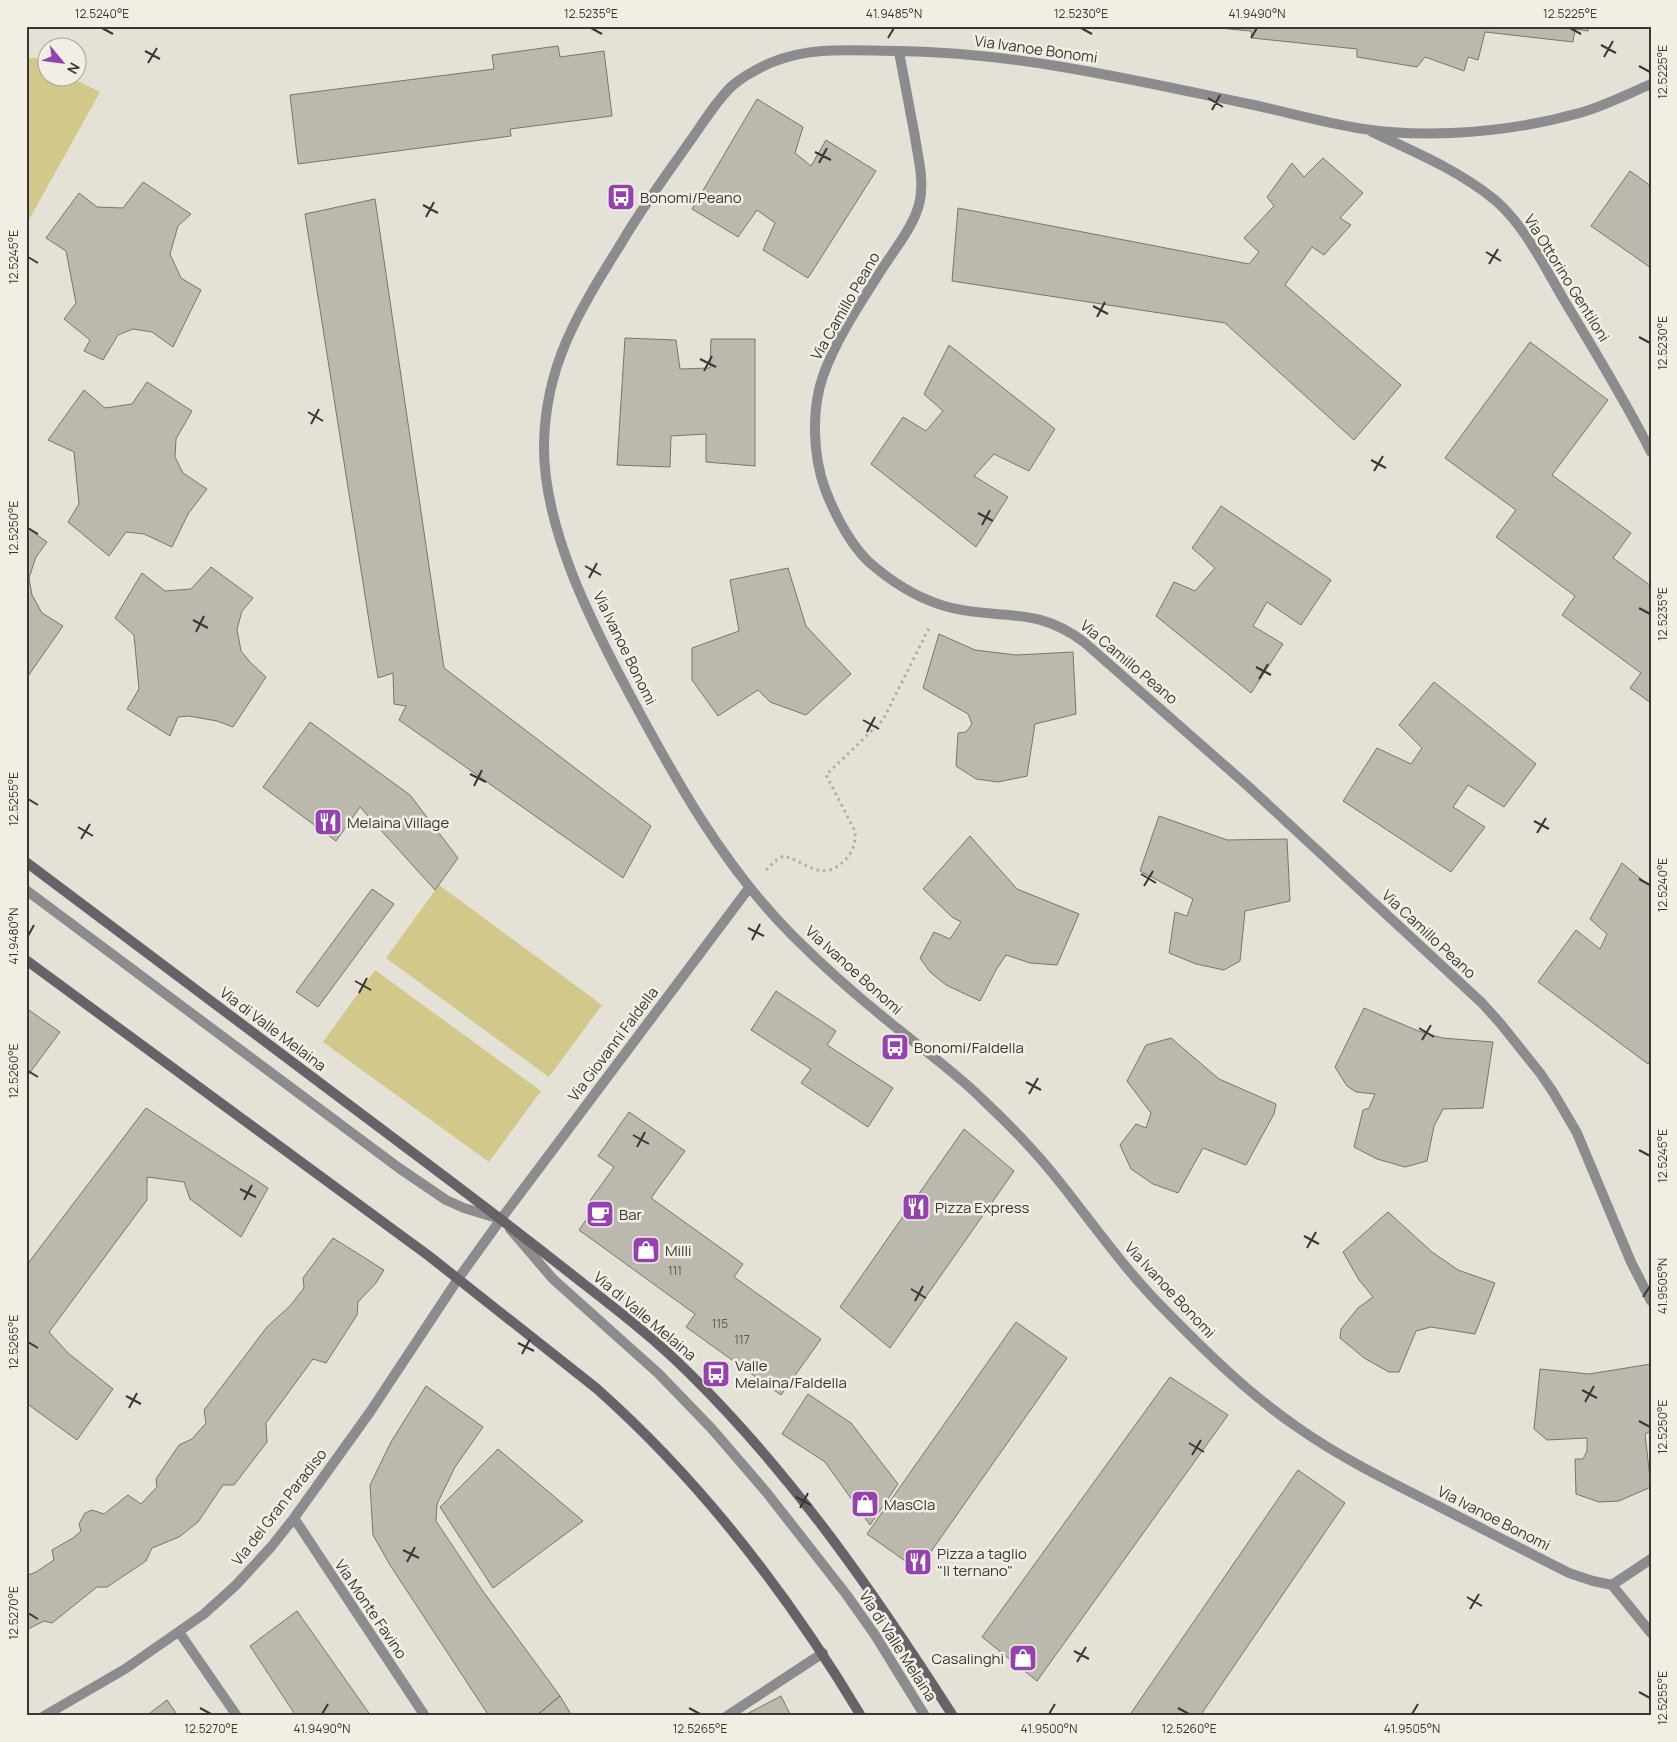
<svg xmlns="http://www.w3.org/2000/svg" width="1677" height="1742" viewBox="0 0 1677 1742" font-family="Manrope,sans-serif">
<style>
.green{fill:#d1c88a}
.building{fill:#bbb9ae;stroke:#77766c}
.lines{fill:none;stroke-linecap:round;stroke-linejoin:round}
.path{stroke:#b0aea5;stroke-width:3;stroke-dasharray:2.5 4;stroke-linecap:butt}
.lane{stroke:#8e8b8f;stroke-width:10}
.street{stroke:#8e8b8f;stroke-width:10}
.secondary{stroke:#666268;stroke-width:10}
.ticks{fill:none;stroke:#383733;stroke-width:2}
.labels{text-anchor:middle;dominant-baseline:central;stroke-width:5;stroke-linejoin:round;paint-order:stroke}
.number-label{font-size:12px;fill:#595852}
.street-label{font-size:15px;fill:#383733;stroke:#f1efe4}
.poi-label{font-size:15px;fill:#383733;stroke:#f1efe4;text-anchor:start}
.neatline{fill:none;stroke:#383733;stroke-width:2}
.ticks-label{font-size:12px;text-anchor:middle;fill:#383733}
</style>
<rect width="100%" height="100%" fill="#e4e2d7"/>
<!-- green -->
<path class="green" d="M26,58H36L47,64L48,78H72L100,92L26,225Z
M439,885L602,1005L549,1077L386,958Z
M375,970L541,1091L489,1162L323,1042Z"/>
<!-- building -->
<path class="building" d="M1197,26H1589L1588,31L1575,29L1573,42L1485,32L1478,60L1468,57L1464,71L1425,57L1417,67L1357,57V49L1252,38L1251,31Z
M558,46L560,57L604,51L612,116L510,129L511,136L298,164L290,95L494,69L492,55Z
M757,99L803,127L795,153L811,166L826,140L876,171L808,278L763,250L775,223L757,210L738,237L692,209Z
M1323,158L1363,193L1340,218L1351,225L1324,255L1312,247L1285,285L1401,385L1354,440L1225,323L952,281L958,208L1249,264L1259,252L1244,238L1274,206L1267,197L1292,163L1304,177Z
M1630,171L1651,186V268L1591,226Z
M143,182L191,214L178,226L170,254L181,278L201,290L173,347L152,332L133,329L118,335L103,360L84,351L90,340L64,319L76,303L66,251L46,238L79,193L97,207L123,208Z
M375,199L444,668L651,826L623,878L399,720L406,706L394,704L393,673L378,678L305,214Z
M625,338L676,340L680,369L710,368L711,339H755V466L706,462V434L671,436L670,467L617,465Z
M1530,342L1608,400L1552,475L1631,533L1613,558L1651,586V703L1630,688L1641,673L1562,615L1575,596L1496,537L1516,510L1445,458Z
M949,345L1055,429L1029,471L994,454L974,476L1008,497L976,547L871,464L903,417L926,431L943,411L924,394Z
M147,382L192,411L176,439L175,457L183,473L207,489L188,514L172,547L144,534L126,532L109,556L68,522L79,504L74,452L48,440L84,390L105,408L132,404Z
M1221,506L1331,580L1301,625L1267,602L1253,626L1283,644L1251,693L1156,616L1174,582L1195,591L1215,568L1192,548Z
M26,527L47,542L36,557L29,578L32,595L42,613L63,626L26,679Z
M211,567L253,598L242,611L237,629L241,651L250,662L266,677L233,727L217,721L189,716L178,717L170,736L127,709L139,689L134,635L115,618L142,573L165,591L191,589Z
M788,568L806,626L851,674L806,715L770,702L758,690L718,716L692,680V648L739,631L730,580Z
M939,634L975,650L1016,655L1073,652L1076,714L1035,724L1027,776L998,782L976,779L956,766L958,733L966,732L972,724L968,714L923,688Z
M1434,682L1536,764L1504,807L1468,785L1453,807L1485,827L1451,872L1343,801L1377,748L1411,764L1422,748L1399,725Z
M310,722L410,795L458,858L435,890L360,807L336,841L263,787Z
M1159,816L1227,840L1287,839L1290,901L1245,911L1240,961L1224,970L1196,964L1169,953L1175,912L1187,916L1193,899L1140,871Z
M970,836L1017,889L1079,914L1057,965L1030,963L1006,955L996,970L980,1001L946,985L930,972L920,958L934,932L950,939L961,922L952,917L923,889Z
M1622,863L1651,887V1059L1648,1064L1538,982L1576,930L1600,949L1607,934L1590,919Z
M372,889L394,904L318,1007L296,992Z
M776,991L836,1031L827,1045L893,1088L868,1127L801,1083L811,1069L751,1030Z
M26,1008L60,1032L26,1078Z
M1364,1008L1416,1030L1442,1038L1493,1042L1483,1108L1443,1109L1434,1126L1427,1161L1405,1167L1377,1159L1354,1147L1363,1110L1369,1108L1375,1094L1356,1092L1347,1086L1335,1067Z
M1171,1038L1219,1079L1276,1104L1274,1114L1246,1165L1203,1148L1178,1193L1153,1184L1131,1169L1120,1145L1136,1124L1146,1128L1151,1113L1127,1081L1146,1045Z
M146,1108L268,1188L241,1237L190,1199L184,1182L147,1177V1200L49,1332L68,1353L113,1389L77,1440L26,1403V1266Z
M629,1112L685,1151L651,1198L743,1264L734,1277L821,1339L781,1395L686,1327L695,1314L579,1230L594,1209L587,1205L614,1167L598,1156Z
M964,1129L1014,1171L890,1348L840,1307Z
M1388,1212L1432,1252L1458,1270L1495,1283L1475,1334L1431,1327L1416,1331L1399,1372H1389L1364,1358L1340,1338L1341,1329L1358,1308L1373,1297L1359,1280L1343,1252Z
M333,1238L384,1270L376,1283L358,1302L357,1315L326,1363L313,1359L266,1423L267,1442L234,1485H223L198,1522L179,1537L152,1548L146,1561L107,1587H97L52,1623L44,1621L26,1630V1576L36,1572L54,1560L52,1550L73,1538L81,1531L79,1524L85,1513L92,1510L104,1514L128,1495L141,1504L157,1487L156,1479L179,1445L192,1439L206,1423L204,1410L267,1327L290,1306L304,1288L303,1278Z
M1016,1322L1067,1358L918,1570L867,1534Z
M1651,1364V1431L1645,1434L1651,1487L1619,1501L1599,1502L1576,1494L1575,1459H1583L1587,1451V1438L1547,1440L1534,1429L1540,1369L1589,1374Z
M1170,1377L1228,1415L1037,1681L982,1637Z
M426,1386L483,1427L455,1467L437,1504L436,1521L482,1590L560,1696L536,1716H489L390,1565L373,1535L370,1485L391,1442Z
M808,1394L851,1423L898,1484L870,1525L825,1462L782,1434Z
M498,1449L583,1521L493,1588L440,1507Z
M1298,1470L1345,1503L1200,1716H1129Z
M297,1611L371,1716H296L250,1646Z
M560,1696L572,1716H536Z
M781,1696L791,1716H743Z
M167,1700L178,1716H146Z"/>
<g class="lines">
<!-- path -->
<path class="path" d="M766,870L775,861L783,856C806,861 822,884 845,860C853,852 856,842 855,831L826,775L883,720L929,628"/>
<!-- lane -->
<path class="lane" d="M26,890L399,1168L446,1200L464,1208L500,1219
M510,1229L553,1279L659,1374L712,1429L767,1493L846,1594L875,1635L925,1716
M727,1716L823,1653"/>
<!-- street -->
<path class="street" d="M899,52C904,80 910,109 915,137C918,158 924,178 920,200C916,223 895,249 882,269C861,302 836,339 823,376C811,410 813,456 825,489C835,515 853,551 876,568C899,587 923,601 952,608C1004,620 1036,606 1084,642L1249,787L1482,1003L1500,1023L1540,1073L1553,1092L1577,1133L1631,1262L1651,1301
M1372,132C1415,152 1458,170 1495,200C1525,226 1544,266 1564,300C1594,350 1625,400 1651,452
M294,1518L425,1716
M1612,1585L1593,1581L1569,1573C1525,1551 1481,1528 1438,1506C1390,1482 1341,1458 1297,1427C1249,1394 1206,1352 1165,1310C1126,1271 1096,1228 1062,1185C1038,1154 1011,1126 982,1099C958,1075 930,1055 903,1033C865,1003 827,970 793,936C723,866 675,779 629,693C591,622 543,527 544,445C545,363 581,308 622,242C642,208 665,177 688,144C702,125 715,102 732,86C743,76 757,69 770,63C813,45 856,51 901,51C1019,53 1134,80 1249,104C1287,112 1325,123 1364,129C1389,133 1426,134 1452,133C1495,131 1541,124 1583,112C1606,105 1628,94 1651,84
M1612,1585L1651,1633
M1612,1585L1651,1559
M179,1632L237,1716
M44,1716L125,1669L204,1614L236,1585L271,1547L294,1518L370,1412L458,1279L501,1219L749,888"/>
<!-- secondary -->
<path class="secondary" d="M26,862C159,962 292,1062 424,1161C472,1197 519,1233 566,1270C608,1303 651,1335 688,1372C792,1474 875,1594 953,1716
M26,960L429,1256L596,1388C702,1482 788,1594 861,1716"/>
</g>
<!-- ticks -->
<path class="ticks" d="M102,28L113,34M591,28L602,34M1081,28L1092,34M1570,28L1581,34M888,38L894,28M1251,38L1257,28M1601,45L1616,53M145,51L160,59M1604,57L1613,41M148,63L157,48M1639,66L1650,72M1208,98L1223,107M1212,110L1220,95M815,152L831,160M819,163L827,148M423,205L438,213M426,217L434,202M1486,252L1501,261M28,257L38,263M1489,264L1498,249M1093,306L1108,314M1097,317L1105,302M1639,337L1650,343M700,359L716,367M704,371L712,356M308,412L323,421M311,424L319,409M1371,460L1386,468M1374,471L1383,456M978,513L993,521M982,525L990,510M28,528L38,534M585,566L601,575M589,578L597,563M1639,608L1650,614M193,620L208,628M196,632L204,616M1256,667L1271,675M1259,679L1268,664M863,720L879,729M867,732L875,717M470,774L486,782M474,786L482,770M28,799L38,805M1534,821L1549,829M78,827L93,836M1537,833L1546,818M81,839L90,824M1141,874L1156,883M1639,879L1650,885M1144,886L1153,871M748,928L764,936M28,936L34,925M752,940L760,924M355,981L371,990M359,993L367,978M1419,1028L1434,1037M1422,1040L1431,1025M28,1071L38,1077M1026,1082L1041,1090M1029,1094L1038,1078M633,1135L649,1144M637,1147L645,1132M1639,1150L1650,1156M240,1189L256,1197M244,1200L252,1185M1304,1236L1319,1244M1307,1248L1316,1232M911,1289L926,1298M1643,1297L1650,1286M915,1301L923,1286M28,1342L38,1348M518,1343L534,1351M522,1354L530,1339M1582,1390L1597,1398M126,1396L141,1404M1585,1402L1594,1386M129,1408L137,1393M1639,1421L1650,1427M1189,1443L1204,1452M1192,1455L1201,1440M796,1497L811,1505M800,1508L808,1493M403,1550L419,1558M407,1562L415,1547M1467,1597L1482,1606M1470,1609L1479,1594M28,1613L38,1619M1074,1651L1089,1659M1077,1662L1086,1647M1639,1692L1650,1698M200,1708L211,1714M689,1708L700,1714M1178,1708L1189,1714M322,1714L328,1704M1049,1714L1055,1704M1412,1714L1418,1704"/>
<!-- icons -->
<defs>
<symbol id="bus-square" viewBox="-11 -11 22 22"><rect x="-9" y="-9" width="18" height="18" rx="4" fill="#9541af" stroke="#f1efe4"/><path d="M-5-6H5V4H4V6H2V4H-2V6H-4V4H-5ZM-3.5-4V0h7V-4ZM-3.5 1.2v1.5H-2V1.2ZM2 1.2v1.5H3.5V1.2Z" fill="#fff"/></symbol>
<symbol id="restaurant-square" viewBox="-11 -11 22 22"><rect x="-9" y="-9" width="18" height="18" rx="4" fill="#9541af" stroke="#f1efe4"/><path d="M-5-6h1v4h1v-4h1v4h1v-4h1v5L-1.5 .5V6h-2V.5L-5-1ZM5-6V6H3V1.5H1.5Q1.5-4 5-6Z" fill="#fff"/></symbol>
<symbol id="cafe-square" viewBox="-11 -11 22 22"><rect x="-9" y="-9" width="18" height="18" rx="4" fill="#9541af" stroke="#f1efe4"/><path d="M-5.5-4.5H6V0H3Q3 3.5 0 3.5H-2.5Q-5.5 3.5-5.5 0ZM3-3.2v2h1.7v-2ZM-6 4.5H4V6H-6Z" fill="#fff"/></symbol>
<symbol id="shop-square" viewBox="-11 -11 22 22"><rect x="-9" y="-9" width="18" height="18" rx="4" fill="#9541af" stroke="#f1efe4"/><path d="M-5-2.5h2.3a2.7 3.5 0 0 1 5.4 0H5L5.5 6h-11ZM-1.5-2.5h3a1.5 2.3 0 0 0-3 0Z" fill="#fff"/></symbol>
</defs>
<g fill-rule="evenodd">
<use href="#bus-square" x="605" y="181" width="32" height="32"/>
<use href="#restaurant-square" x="312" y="806" width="32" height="32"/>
<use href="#bus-square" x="879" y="1031" width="32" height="32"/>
<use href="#restaurant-square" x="900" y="1191" width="32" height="32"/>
<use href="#cafe-square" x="584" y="1198" width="32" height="32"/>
<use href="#shop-square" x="630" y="1234" width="32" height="32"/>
<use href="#bus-square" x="700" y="1358" width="32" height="32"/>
<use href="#shop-square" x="849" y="1488" width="32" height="32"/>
<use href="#restaurant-square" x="902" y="1546" width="32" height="32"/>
<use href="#shop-square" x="1007" y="1642" width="32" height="32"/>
</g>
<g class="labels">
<!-- number labels -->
<g class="number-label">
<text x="675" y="1270">111</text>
<text x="720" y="1323">115</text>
<text x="742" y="1339">117</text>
</g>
<!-- street labels -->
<g class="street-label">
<text transform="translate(1036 49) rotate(8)">Via Ivanoe Bonomi</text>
<text transform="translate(1567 278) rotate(58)">Via Ottorino Gentiloni</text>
<text transform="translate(845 306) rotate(-60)">Via Camillo Peano</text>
<text transform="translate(625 648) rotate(64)">Via Ivanoe Bonomi</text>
<text transform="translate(1129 662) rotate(40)">Via Camillo Peano</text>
<text transform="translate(1429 934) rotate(43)">Via Camillo Peano</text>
<text transform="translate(854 970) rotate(42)">Via Ivanoe Bonomi</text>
<text transform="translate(273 1029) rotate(37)">Via di Valle Melaina</text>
<text transform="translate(613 1044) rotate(-53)">Via Giovanni Faldella</text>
<text transform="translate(1170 1290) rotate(47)">Via Ivanoe Bonomi</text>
<text transform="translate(645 1316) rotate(40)">Via di Valle Melaina</text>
<text transform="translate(279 1507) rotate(-52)">Via del Gran Paradiso</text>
<text transform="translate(1494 1518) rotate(27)">Via Ivanoe Bonomi</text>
<text transform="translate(371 1609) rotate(56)">Via Monte Favino</text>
<text transform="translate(898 1646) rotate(57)">Via di Valle Melaina</text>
</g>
<!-- poi labels -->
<g class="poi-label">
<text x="640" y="197">Bonomi/Peano</text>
<text x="347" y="822">Melaina Village</text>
<text x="914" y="1047">Bonomi/Faldella</text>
<text x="935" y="1207">Pizza Express</text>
<text x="619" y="1214">Bar</text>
<text x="665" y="1250">Milli</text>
<text x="735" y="1365">Valle<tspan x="735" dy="17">Melaina/Faldella</tspan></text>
<text x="884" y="1504">MasCla</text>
<text x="937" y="1553">Pizza a taglio<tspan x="937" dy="17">"Il ternano"</tspan></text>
<text x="1004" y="1658" text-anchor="end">Casalinghi</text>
</g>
</g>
<!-- border -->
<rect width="1677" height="1742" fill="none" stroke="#f1efe4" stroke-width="55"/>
<!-- north arrow -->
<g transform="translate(62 62) rotate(119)"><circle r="24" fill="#f1efe4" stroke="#a7a59d"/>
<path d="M0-4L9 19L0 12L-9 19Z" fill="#9541af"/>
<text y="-8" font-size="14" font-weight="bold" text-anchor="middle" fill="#383733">N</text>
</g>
<rect x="28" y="28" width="1622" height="1686" class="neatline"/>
<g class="ticks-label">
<text x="102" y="18">12.5240°E</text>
<text x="591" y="18">12.5235°E</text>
<text x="894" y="18">41.9485°N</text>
<text x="1081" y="18">12.5230°E</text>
<text x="1257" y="18">41.9490°N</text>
<text x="1570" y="18">12.5225°E</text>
<text transform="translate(1663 72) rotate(-90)" y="4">12.5225°E</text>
<text transform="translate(14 257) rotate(-90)" y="4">12.5245°E</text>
<text transform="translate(1663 343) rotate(-90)" y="4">12.5230°E</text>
<text transform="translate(14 528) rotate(-90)" y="4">12.5250°E</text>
<text transform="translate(1663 614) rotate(-90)" y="4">12.5235°E</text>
<text transform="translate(14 799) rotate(-90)" y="4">12.5255°E</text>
<text transform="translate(1663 885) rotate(-90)" y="4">12.5240°E</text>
<text transform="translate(14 936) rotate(-90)" y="4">41.9480°N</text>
<text transform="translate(14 1071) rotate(-90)" y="4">12.5260°E</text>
<text transform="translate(1663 1156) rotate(-90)" y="4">12.5245°E</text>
<text transform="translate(1663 1286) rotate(-90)" y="4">41.9505°N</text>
<text transform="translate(14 1342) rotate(-90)" y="4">12.5265°E</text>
<text transform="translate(1663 1427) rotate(-90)" y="4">12.5250°E</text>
<text transform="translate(14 1613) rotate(-90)" y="4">12.5270°E</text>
<text transform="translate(1663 1698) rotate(-90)" y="4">12.5255°E</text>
<text x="211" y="1733">12.5270°E</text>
<text x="322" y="1733">41.9490°N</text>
<text x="700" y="1733">12.5265°E</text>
<text x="1049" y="1733">41.9500°N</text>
<text x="1189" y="1733">12.5260°E</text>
<text x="1412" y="1733">41.9505°N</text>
</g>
</svg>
